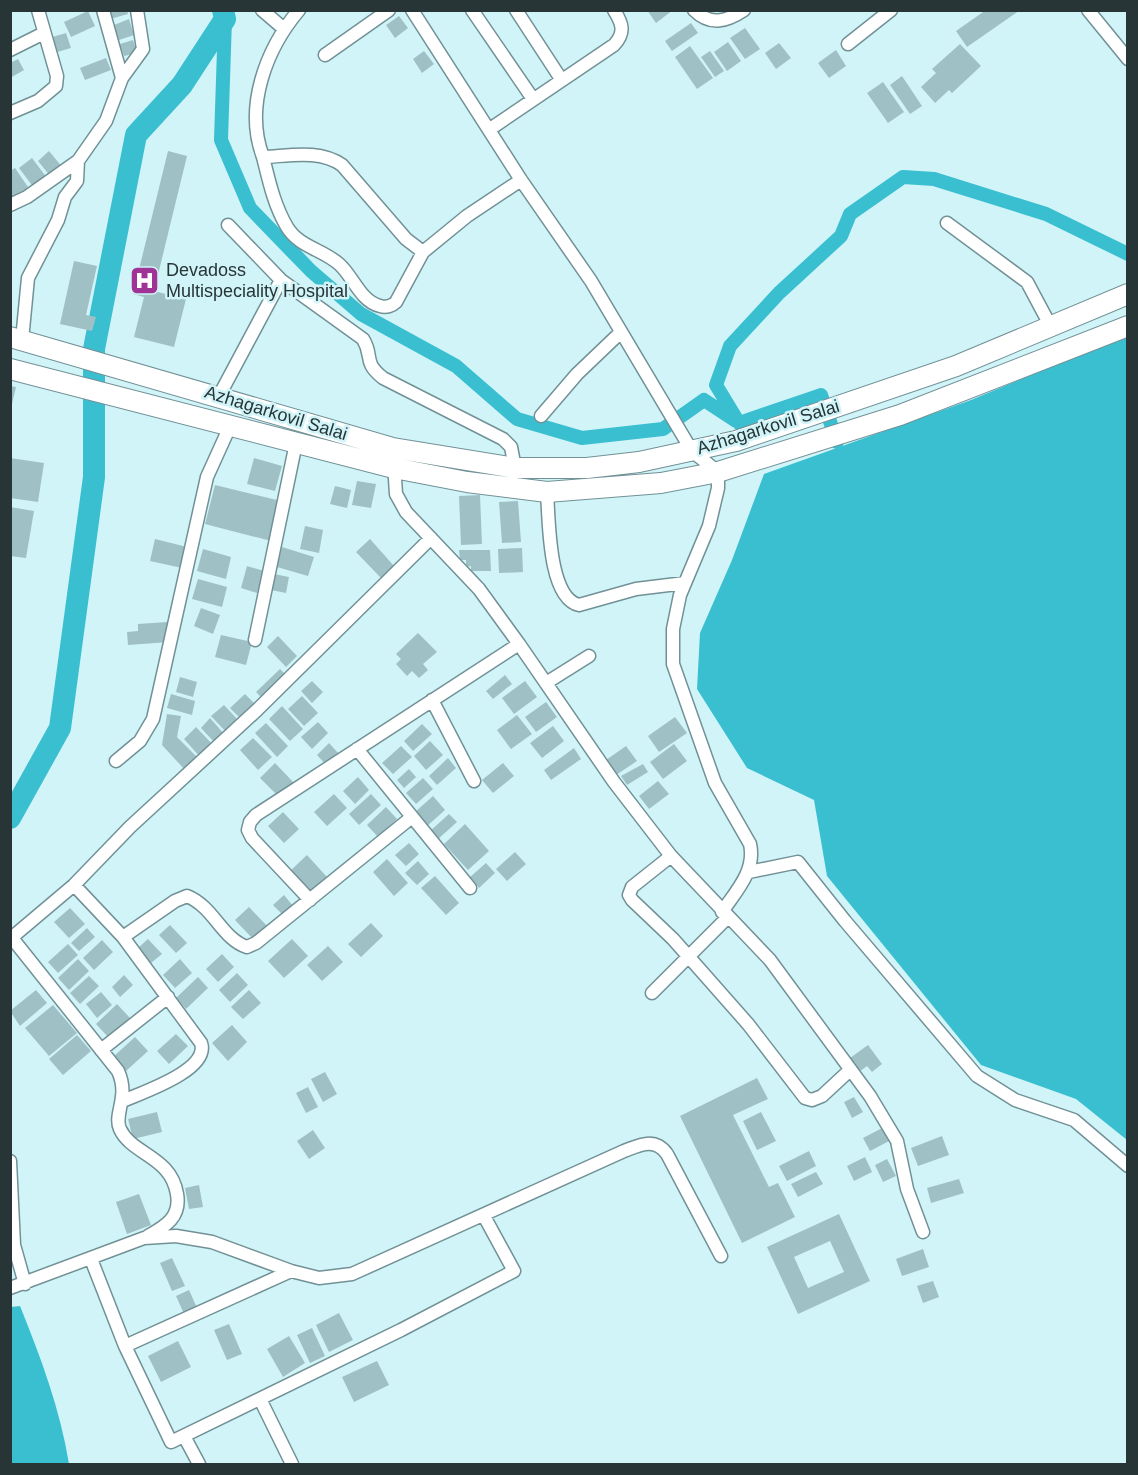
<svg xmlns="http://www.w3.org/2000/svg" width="1138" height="1475" viewBox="0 0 1138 1475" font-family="Arial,sans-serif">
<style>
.water{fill:#3abfd1}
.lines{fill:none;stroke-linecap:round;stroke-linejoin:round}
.canal{stroke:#3abfd1;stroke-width:14}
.river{stroke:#3abfd1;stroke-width:22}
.building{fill:#9fc1c6;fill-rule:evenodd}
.minor-casing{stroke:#719196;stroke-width:15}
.primary-casing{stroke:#719196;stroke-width:22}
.minor{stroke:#fff;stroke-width:12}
.primary{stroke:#fff;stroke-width:20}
.labels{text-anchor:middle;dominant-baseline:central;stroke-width:5;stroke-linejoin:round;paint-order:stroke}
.poi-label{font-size:18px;fill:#273537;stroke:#d1f4f9;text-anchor:start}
.street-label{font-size:18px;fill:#273537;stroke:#d1f4f9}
</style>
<rect width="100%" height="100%" fill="#d1f4f9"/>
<!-- water -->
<path class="water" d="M1127,335V1140L1076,1099L981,1065L827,876L814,800L747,768L697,689L700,633L732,560L764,474L971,400Z
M20,1306C41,1358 60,1409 69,1464H11V1307Z"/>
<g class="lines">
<!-- canal -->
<path class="canal" d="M225,19L221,140L250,208L311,271L361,314L456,366L517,419L582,438L663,429L704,400L736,421
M837,442L821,395L739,423L716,385L730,346L779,293L841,236L850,214L903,177L934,179L1046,214L1128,254"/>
<!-- river -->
<path class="river" d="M10,818L60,728L94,477V349L136,135L182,85L225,19L223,10"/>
</g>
<!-- building -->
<path class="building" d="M108,10H127L128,14L110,19Z
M647,10H673L656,23Z
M986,10H1020L967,47L956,31Z
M88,11L95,26L71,37L64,22Z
M399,16L408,28L395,38L386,25Z
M129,19L134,35L119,40L114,25Z
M691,23L698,33L672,51L665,41Z
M745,28L760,49L745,59L730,38Z
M66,33L71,48L54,53L49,38Z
M133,40L137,53L124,56L120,44Z
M728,42L741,61L727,71L714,52Z
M779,43L791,58L776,69L765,53Z
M960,44L981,66L952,93L949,90L935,103L921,87L936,73L932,69Z
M690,46L713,78L697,89L675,57Z
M836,50L846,66L829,78L818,63Z
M424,51L434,64L422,73L413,59Z
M710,51L724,71L715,77L701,57Z
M106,58L111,70L85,80L80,68Z
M18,59L24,70L10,78V63Z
M902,76L922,106L910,114L890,85Z
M883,82L904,112L888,123L867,93Z
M49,151L63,168L51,177L38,161Z
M168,151L187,156L154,291L186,299L174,347L134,337L144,297L133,294Z
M32,158L47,178L34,188L19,168Z
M15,168L30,190L15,201L10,195V171Z
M74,261L97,266L86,315L96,317L92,331L60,324Z
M10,386L16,387L11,408H10Z
M10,458L44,463L38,502L10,498Z
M254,458L282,466L275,491L247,484Z
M357,481L376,484L371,508L352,505Z
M215,485L281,501L271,541L205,524Z
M335,486L351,490L347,508L330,504Z
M480,495L482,544L461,545L459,496Z
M518,501L521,542L502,543L499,502Z
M10,507L34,511L26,558L10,556Z
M305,526L323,530L319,553L300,549Z
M155,539L187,547L182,568L150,561Z
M370,539L394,566L381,578L356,552Z
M282,547L314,557L308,576L277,567Z
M522,548L523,572L499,573L498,549Z
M203,549L231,557L226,579L197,571Z
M459,550H490L491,571H471V566L466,567V560H460Z
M247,566L264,571L257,593L241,588Z
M274,574L289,577L286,593L271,590Z
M198,579L227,587L222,607L192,599Z
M201,608L220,615L213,634L194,626Z
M167,622L169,642L128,645L127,632L138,631V624Z
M418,633L437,652L423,664L428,670L419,678L412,671L407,676L396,664L401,659L396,654Z
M221,635L252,642L246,665L215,657Z
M278,636L297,656L286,667L267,647Z
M280,669L288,677L264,700L256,692Z
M505,675L512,684L493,699L486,691Z
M180,677L197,682L193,697L176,692Z
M312,681L323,692L312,703L301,691Z
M525,681L537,697L514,714L502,698Z
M171,694L195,701L192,715L167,708Z
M245,694L257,706L242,720L230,708Z
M302,696L318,713L304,726L288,709Z
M546,702L557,717L536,732L525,717Z
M224,705L239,721L227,733L211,716Z
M282,706L303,729L290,741L269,719Z
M167,714L181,716L177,737L199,759L186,771L162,745Z
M517,715L532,734L511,749L497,730Z
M675,717L687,733L659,752L648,736Z
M210,718L225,735L216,744L201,728Z
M318,722L328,733L312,749L301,737Z
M266,723L288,746L277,757L255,733Z
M422,724L432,734L413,751L404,741Z
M553,726L564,741L542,758L530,743Z
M196,727L214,746L201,758L184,739Z
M253,738L272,757L258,770L240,750Z
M430,741L443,755L426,770L414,756Z
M329,743L339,754L327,766L317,755Z
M674,744L687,761L663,779L650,762Z
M401,746L412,757L393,774L382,763Z
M626,746L637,761L616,775L606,760Z
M574,748L581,759L551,780L544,770Z
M448,758L456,768L437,785L429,776Z
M275,763L294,783L279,797L260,778Z
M503,763L514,776L493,793L482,780Z
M643,764L648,772L627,785L621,776Z
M409,769L416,777L404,788L397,780Z
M358,777L369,790L355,804L343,791Z
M423,778L433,789L416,804L406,793Z
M658,781L669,794L649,809L639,796Z
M334,794L347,808L327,826L314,812Z
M371,794L381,805L359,825L349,814Z
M433,796L445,810L426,827L414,813Z
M386,807L397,819L378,837L367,825Z
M283,812L299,829L284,843L268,826Z
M449,814L457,822L437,840L429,832Z
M465,824L489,851L468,870L444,844Z
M409,843L419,854L406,866L395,855Z
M515,852L526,864L507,881L496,869Z
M307,855L327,877L308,895L288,873Z
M387,859L408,883L394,896L373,872Z
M418,861L429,874L417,885L405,873Z
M486,863L495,873L479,888L470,877Z
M435,876L459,903L446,915L421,888Z
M284,895L293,906L283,915L273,905Z
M249,907L267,926L253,939L235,920Z
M70,908L85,924L69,938L54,922Z
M371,923L383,936L361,957L348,944Z
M170,925L187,943L176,953L159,935Z
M87,928L95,937L79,951L71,943Z
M148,939L162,954L151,963L138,948Z
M292,939L308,956L284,978L268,961Z
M102,940L113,952L94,970L83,958Z
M68,944L78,955L58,973L48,962Z
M328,946L343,962L322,981L307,965Z
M222,954L234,967L218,982L206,969Z
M78,959L89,971L69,990L58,978Z
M180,959L192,973L175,988L163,975Z
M237,973L248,985L230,1002L219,990Z
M124,975L133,985L120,997L112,987Z
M89,976L99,986L80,1004L70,993Z
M198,977L208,988L186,1009L176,998Z
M36,990L47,1003L20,1026L10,1011Z
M249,990L261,1003L243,1019L231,1007Z
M101,992L112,1005L97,1018L86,1004Z
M117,1004L130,1018L109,1038L96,1024Z
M53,1005L77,1033L49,1056L25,1028Z
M232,1025L247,1042L228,1061L212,1043Z
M176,1034L188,1046L169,1064L157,1051Z
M77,1035L91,1051L63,1075L49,1059Z
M135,1037L148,1051L126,1071L113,1057Z
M868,1045L882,1064L872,1072L867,1066L859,1072L850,1058Z
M325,1072L337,1094L323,1102L311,1079Z
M757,1078L768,1099L733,1115L769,1187L778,1183L795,1217L742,1243L680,1116Z
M308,1087L318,1107L306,1113L296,1093Z
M854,1097L863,1112L852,1118L844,1102Z
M157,1112L162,1132L133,1139L128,1119Z
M761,1112L776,1141L757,1150L743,1121Z
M886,1126L893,1139L870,1151L863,1138Z
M313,1130L325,1148L309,1159L297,1141Z
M942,1136L949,1155L918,1166L911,1148Z
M809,1151L816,1166L787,1181L779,1166Z
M865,1157L872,1172L854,1181L847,1166Z
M887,1159L896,1176L883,1182L875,1165Z
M816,1172L823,1184L798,1197L791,1184Z
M959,1179L964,1193L931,1203L927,1188Z
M199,1185L203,1207L189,1209L185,1188Z
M139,1194L151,1225L127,1234L116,1202Z
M839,1214L870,1281L798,1314L767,1247ZM830,1241L844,1272L808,1288L794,1257Z
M923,1249L929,1267L902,1276L896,1259Z
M172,1258L185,1286L172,1291L160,1263Z
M933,1281L939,1297L923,1303L917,1286Z
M189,1290L198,1310L185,1316L176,1296Z
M339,1313L353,1340L329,1352L316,1325Z
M229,1324L242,1354L227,1360L214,1330Z
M312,1328L325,1356L310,1363L297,1335Z
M289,1336L305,1363L283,1377L267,1349Z
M178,1341L191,1367L161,1382L148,1356Z
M377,1361L389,1385L354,1402L342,1377Z"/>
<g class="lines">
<defs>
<path id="minor" d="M103,10L122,78
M262,10L283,28
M299,10C266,49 244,107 263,157C289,156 319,149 342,165L406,239L423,252L467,216L521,180
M412,10L521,180L591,281L692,451L718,472V488L709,526L680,595L673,629V664L715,783L750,844C756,871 736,891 722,912
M472,10L533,99
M516,10L561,79
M694,10C710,26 726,22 744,10
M1088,10L1128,59
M848,44L891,10
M10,50L44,33
M325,55L389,10
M10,113L38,101L56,86L57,76L38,10
M490,129L614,45C626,32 622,23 614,10
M263,157C269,181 274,205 287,227C299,247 322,249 339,264C353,276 360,301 380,306C386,308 392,306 396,302L423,252
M10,205L27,197L78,161
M947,223L1027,282L1050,325
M228,225L281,280L363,339C374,357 362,361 383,378L503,439L511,447L515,468
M22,340L28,278L58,220L65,197L77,181L78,161L106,121L122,78L143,49L137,10
M219,396L281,280
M541,416L577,374L621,332
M547,492C549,519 548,598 579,605L636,589L685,583
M255,640L296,443
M519,644L614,782L671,856L770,960L870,1096L897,1141L907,1189L923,1232
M546,683L589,656
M432,700L474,781
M357,749L470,888
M116,761L140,741L153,719L207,477L231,424
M671,856L632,887L629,895L632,900L673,939L748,1024L805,1098L812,1100L822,1096L850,1070
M749,872L798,862L845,921L977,1076L1015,1100L1074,1120L1128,1166
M74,885L130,827L257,710L431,538
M310,900L252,838L248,830L250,822L256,815L519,644L479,589L406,512L396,494L394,464
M123,937L201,1043C210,1070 143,1092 123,1101
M12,938L118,1071C130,1097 113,1114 120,1129C132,1155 171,1156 177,1194C181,1217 166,1226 148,1236
M10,939L74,885L123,937L175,901L187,896C214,907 222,939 247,947L256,943L412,817
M652,993L727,918
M101,1050L168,997
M10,1161L14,1245L25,1284
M91,1259L125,1346L171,1442L401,1330L514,1271L484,1216
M10,1288L144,1238L176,1236L212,1242L291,1271L319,1278L352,1274L624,1151C640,1145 655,1137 667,1154L721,1256
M125,1346L291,1271
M260,1399L292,1464
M184,1436L199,1464"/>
<path id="primary" d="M10,337L393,448L515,468H587L639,462L736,441L956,366L1128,294
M10,369L394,468L467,482L547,492L661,483L718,472L900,415L1128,326"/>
</defs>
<!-- minor casing -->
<use href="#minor" class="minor-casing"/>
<!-- primary casing -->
<use href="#primary" class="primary-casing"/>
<!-- minor -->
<use href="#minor" class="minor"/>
<!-- primary -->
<use href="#primary" class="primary"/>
</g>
<!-- icons -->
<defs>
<symbol id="hospital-square" viewBox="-11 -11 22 22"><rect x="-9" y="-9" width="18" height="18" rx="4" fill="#9f3496" stroke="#d1f4f9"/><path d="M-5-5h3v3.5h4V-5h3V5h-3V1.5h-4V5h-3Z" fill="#fff"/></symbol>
</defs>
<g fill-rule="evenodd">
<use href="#hospital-square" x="128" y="264" width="33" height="33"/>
</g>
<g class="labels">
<!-- poi labels -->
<g class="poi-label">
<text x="166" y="270">Devadoss<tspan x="166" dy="21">Multispeciality Hospital</tspan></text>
</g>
<!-- street labels -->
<g class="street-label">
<text transform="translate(276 413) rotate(17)">Azhagarkovil Salai</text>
<text transform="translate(768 427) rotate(-17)">Azhagarkovil Salai</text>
</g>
</g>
<!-- border -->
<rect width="1138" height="1475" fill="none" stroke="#273537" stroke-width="24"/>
</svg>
